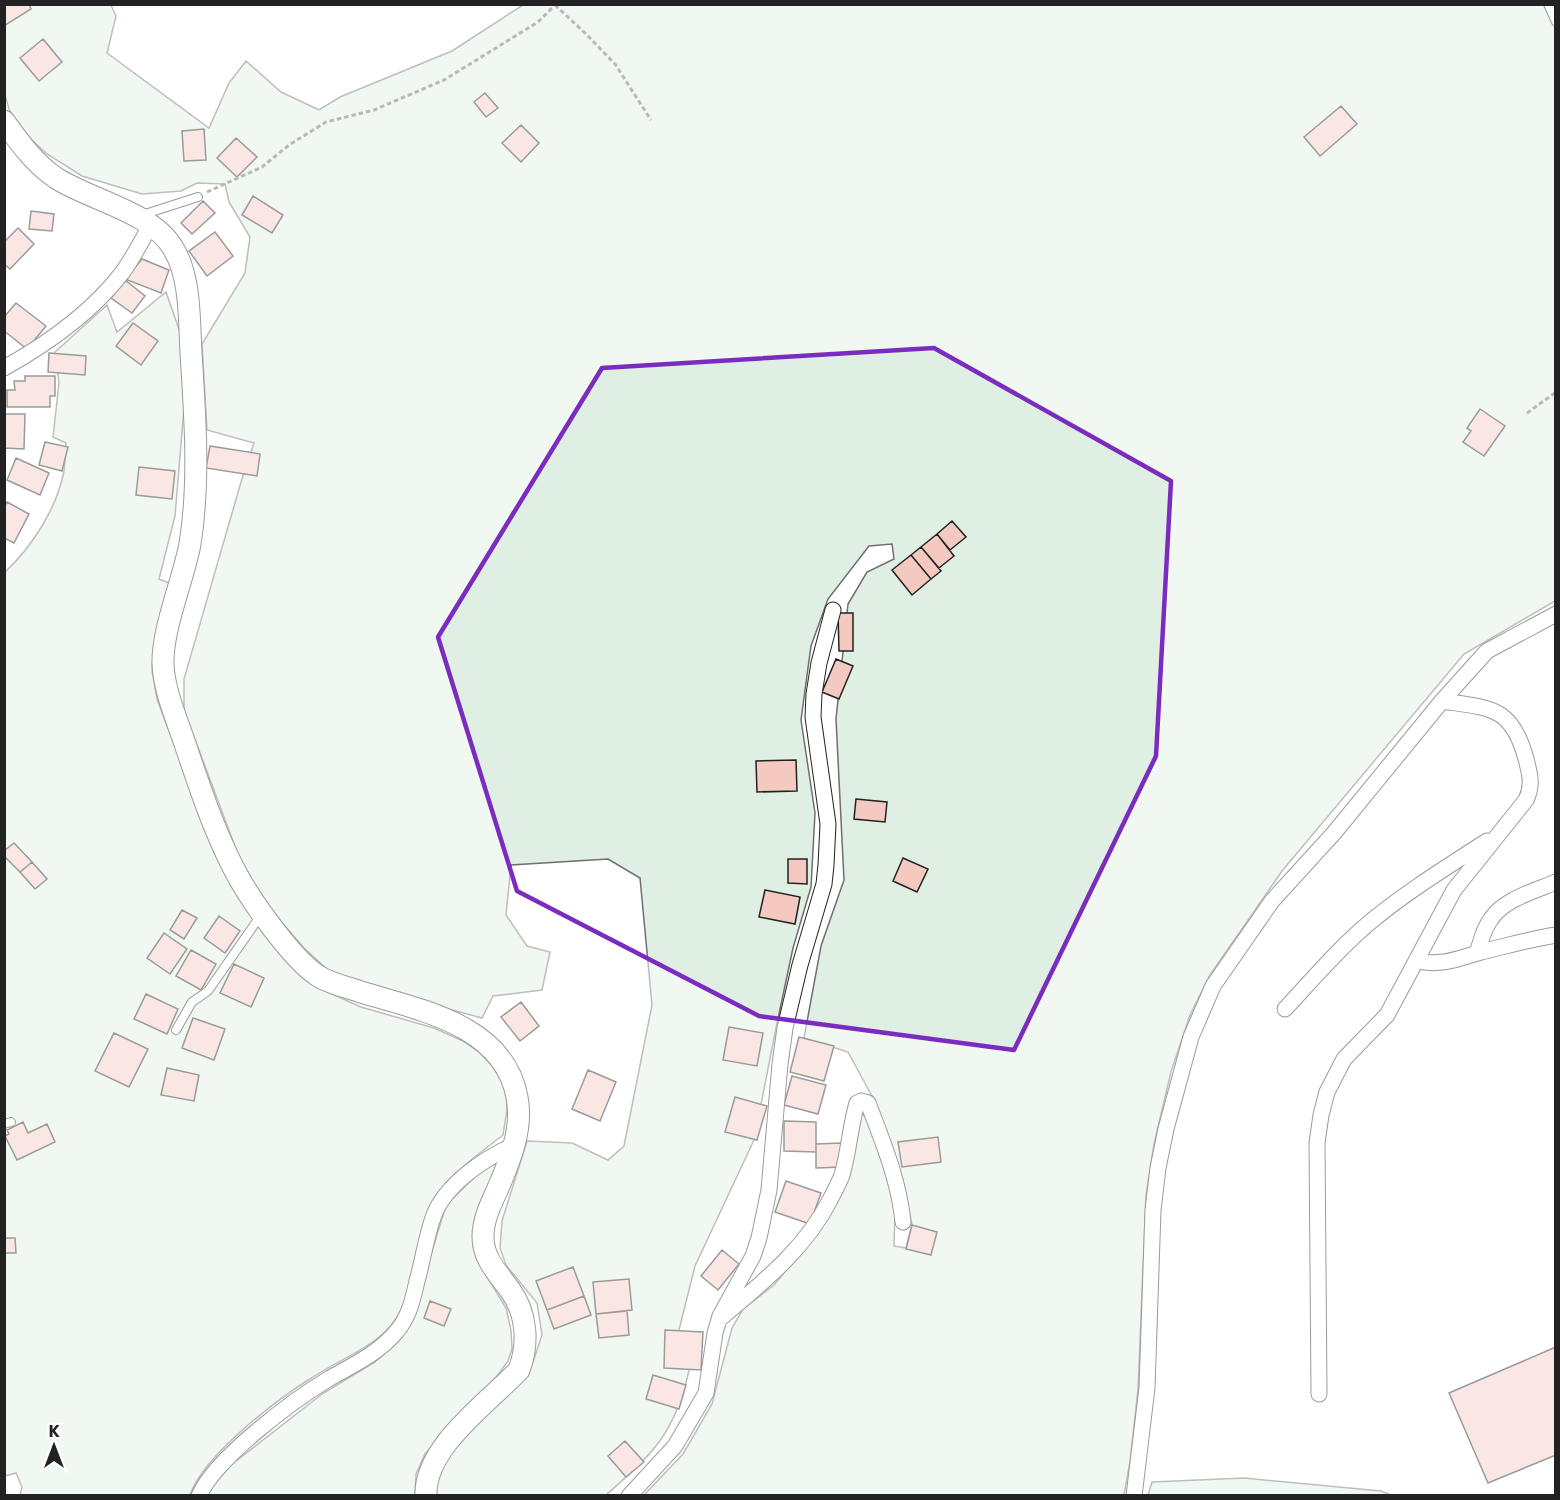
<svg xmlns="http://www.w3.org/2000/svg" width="1560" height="1500" viewBox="0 0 1560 1500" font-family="Jost,sans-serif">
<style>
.green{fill:#e0efe3;stroke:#6f6f6f;stroke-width:1.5}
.building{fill:#f3c9c0;stroke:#222;stroke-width:1.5}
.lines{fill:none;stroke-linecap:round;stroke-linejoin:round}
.lane-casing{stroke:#222;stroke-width:10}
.street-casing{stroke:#222;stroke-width:17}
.secondary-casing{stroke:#222;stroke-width:23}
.path{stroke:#646464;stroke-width:3;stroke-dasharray:4.5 3;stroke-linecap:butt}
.lane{stroke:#fff;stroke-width:8}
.street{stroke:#fff;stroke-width:15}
.secondary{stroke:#fff;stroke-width:21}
.marked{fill:none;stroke:#7b2cbf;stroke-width:4.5;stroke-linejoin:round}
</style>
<rect width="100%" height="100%" fill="#fff"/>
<!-- green -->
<path class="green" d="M4,5H111L116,16L107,53L209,128L229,83L246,61L281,92L319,110L340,97L452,51L523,5H1555V601L1464,654L1282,871L1210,975L1190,1015L1171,1072L1154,1144L1146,1195L1138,1389L1130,1462L1124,1495H644L683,1454L712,1404L732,1328L743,1309L774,1285L822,1227L858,1118L862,1114L867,1118L886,1166L895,1215L894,1246L906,1248L912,1225L905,1192L873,1098L848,1052L804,1038L821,946L844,880L836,719L848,604L867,572L894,559L892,544L869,546L828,599L811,646L801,720L815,813L811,887L793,948L776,1028L754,1140L695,1266L676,1342L690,1366C676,1432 654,1453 606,1495H436L438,1475L454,1444L523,1381L533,1362L542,1335L537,1303L506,1265L500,1248L502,1221L527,1141L572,1143L608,1160L624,1146L652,1005L640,878L608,859L511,865L506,915L527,946L550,952L542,990L493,996L482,1018L385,992L329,971L304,948L266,904L239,857L184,710V679L241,482L254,443L207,430L202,344L245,273L250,237L229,202L225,184L197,183L181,191L142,194L82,176L47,154L20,129L9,109L5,95Z
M166,292L180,332L184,408L175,516L159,579L169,583L154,644L152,670L157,699L206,829L318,988L361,1007L434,1028L463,1041L480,1053L495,1069L506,1089L507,1109L503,1135C479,1154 442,1179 429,1208C426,1214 425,1223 423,1230C415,1265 412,1304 386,1331C365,1351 337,1361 313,1377C276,1400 204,1455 190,1495H20L22,1487L16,1473L5,1476V572C32,547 57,508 64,471C65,462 65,452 66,443L53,437L59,383L55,352L107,305L117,332Z
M493,1164H497L474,1226L473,1247L478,1262L506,1308L511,1330L512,1349L508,1361L497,1376L425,1454L416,1474L415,1495L207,1496L211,1488L231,1465L322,1394L375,1362L398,1342L411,1321L446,1205L483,1169Z
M1244,1478L1381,1491L1391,1495H1148L1152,1482Z"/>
<!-- building -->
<path class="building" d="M4,4H29L31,9L4,26Z
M43,39L62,62L39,81L20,58Z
M485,93L498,108L486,117L474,102Z
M1341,106L1357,124L1320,156L1304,137Z
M521,125L539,143L521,162L502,143Z
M204,129L206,160L184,161L182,131Z
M236,138L257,157L237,177L217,158Z
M253,196L283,215L272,233L242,215Z
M203,201L215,213L192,234L181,223Z
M31,211L54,214L52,231L29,229Z
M18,228L34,244L10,269L4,264V242Z
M215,232L233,256L207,276L189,251Z
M142,259L169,270L161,293L125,279Z
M125,280L145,296L132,313L111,298Z
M16,303L46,326L27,349L4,331V317Z
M133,323L158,341L141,365L116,346Z
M49,353L86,356L85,375L48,372Z
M25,376H55V396H50V407H7V390H15L14,381H25Z
M1480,409L1505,426L1484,456L1463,442L1471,431L1467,428Z
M4,414H25L24,449L4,448Z
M45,442L68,447L62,471L39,465Z
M210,446L260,454L257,476L206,468Z
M16,458L49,473L40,495L7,480Z
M139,467L175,471L172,499L136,495Z
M7,502L29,514L14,543L4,538V507Z
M952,521L966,537L950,550L937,534Z
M937,534L954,556L939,568L921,547Z
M921,547L941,571L931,579L911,555Z
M911,555L931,579L912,595L892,570Z
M838,613H853V651H839Z
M836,659L853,666L839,699L822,692Z
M796,760L797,791L757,792L756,761Z
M856,799L887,802L885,822L854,819Z
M14,843L32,862L20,872L4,856V851Z
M903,858L928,869L917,892L893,881Z
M788,859H807V884L788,883Z
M32,862L47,879L35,889L20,872Z
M765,890L800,897L795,924L759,917Z
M182,910L197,918L184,939L170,930Z
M219,916L240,931L225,953L204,938Z
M164,933L187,949L170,974L147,958Z
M191,950L216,964L201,990L176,976Z
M234,964L264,978L251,1007L220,993Z
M146,994L178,1009L167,1034L134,1019Z
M521,1002L539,1026L520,1041L501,1017Z
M193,1018L225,1029L214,1060L182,1048Z
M729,1027L763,1033L757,1066L723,1060Z
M114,1033L148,1049L129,1087L95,1071Z
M799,1037L834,1046L824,1081L790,1072Z
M167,1068L199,1075L194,1101L161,1095Z
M588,1070L616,1082L600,1121L572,1109Z
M792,1076L826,1085L818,1114L784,1105Z
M735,1097L767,1106L757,1140L725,1132Z
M784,1121L816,1122V1152L784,1151Z
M23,1122L28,1133L47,1124L55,1142L17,1160L5,1136L9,1134L7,1130Z
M938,1137L941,1162L902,1167L898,1142Z
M841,1143L842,1167L816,1168V1144Z
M786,1181L821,1193L810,1224L775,1212Z
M912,1225L937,1232L931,1255L906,1249Z
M4,1238H15L16,1253H4Z
M722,1250L739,1264L718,1290L701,1276Z
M573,1267L584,1296L547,1310L536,1281Z
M629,1279L632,1310L596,1314L593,1282Z
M584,1296L591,1315L554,1329L547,1310Z
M430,1301L451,1309L444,1326L424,1318Z
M627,1311L629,1335L599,1338L596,1314Z
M665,1330L703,1332L701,1370L664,1368Z
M1556,1347V1455L1488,1483L1449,1393Z
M653,1375L686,1385L679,1409L646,1399Z
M625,1441L644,1462L626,1477L608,1456Z"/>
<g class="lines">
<defs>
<path id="lane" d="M1548,4L1556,22
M142,215L198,197
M176,1030L192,1002L208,991L261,915
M4,1124L11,1122"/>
<path id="street" d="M4,368C49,343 91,313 122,273C133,258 141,242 150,226
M1442,701L1487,651L1556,614
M1477,953C1481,942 1483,929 1491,919C1504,899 1535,891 1556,882
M1416,961C1443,966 1456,959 1481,952C1506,946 1530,939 1556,935
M1285,1009C1312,980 1339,948 1369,923C1406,892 1447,867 1487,841
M722,1317C763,1282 805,1249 830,1200C834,1192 839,1183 842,1175C849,1151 850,1127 857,1103L861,1101L868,1103C883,1142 899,1181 903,1222
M199,1496C215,1458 295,1399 330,1378C353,1365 379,1353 397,1331C409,1317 413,1299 417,1281C423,1260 426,1236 434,1215C446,1184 485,1158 514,1145
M629,1496L675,1446L706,1393L715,1333L720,1316L753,1256L759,1238L769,1190L780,1064L785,1028L800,965L824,884L826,865L828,824L813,717L814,694L819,663L833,610
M1134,1496L1147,1388L1153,1210L1158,1168L1166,1129L1191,1037L1213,986L1272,901L1334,833L1442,701C1490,708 1512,706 1526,759C1530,774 1533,786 1526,800L1454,890L1387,1015L1344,1059L1327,1092L1321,1115L1317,1143L1319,1394"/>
<path id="secondary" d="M4,121C19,142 34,163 56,178C90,200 152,212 173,248C191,277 189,319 191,353C195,416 200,481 190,544C183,581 162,629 163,664C164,689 175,715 183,738C198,782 212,826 233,867C248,897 291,958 318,976C331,984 347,987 361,992C420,1010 504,1025 517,1097C523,1127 511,1158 499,1186C492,1202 483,1218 483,1237C483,1259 498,1273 510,1290C527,1313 529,1344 519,1370C488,1403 424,1447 426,1496"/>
</defs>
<!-- lane casing -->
<use href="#lane" class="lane-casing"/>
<!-- street casing -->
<use href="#street" class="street-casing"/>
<!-- secondary casing -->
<use href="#secondary" class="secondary-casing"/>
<!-- path -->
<path class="path" d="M555,5L585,33L615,64L651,120
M207,192L262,167L289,145L326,122L374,110L444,80L538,22L556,4
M1527,413L1556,392"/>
<!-- lane -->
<use href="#lane" class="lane"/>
<!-- street -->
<use href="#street" class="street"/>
<!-- secondary -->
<use href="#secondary" class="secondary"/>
</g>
<!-- marked area -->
<path d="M0 0H1560V1500H0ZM934,348L1171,481L1156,756L1014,1050L759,1016L517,891L438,637L602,368Z" fill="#fff" fill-opacity=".55" fill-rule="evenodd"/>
<path class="marked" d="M934,348L1171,481L1156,756L1014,1050L759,1016L517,891L438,637L602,368Z"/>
<!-- border -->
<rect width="1560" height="1500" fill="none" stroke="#222222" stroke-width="12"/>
<!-- north arrow -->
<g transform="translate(54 1446)" stroke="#ffffff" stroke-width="4.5" paint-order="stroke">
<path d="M0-4.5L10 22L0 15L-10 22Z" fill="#222222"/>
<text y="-9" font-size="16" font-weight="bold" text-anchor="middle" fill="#222222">K</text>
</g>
</svg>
